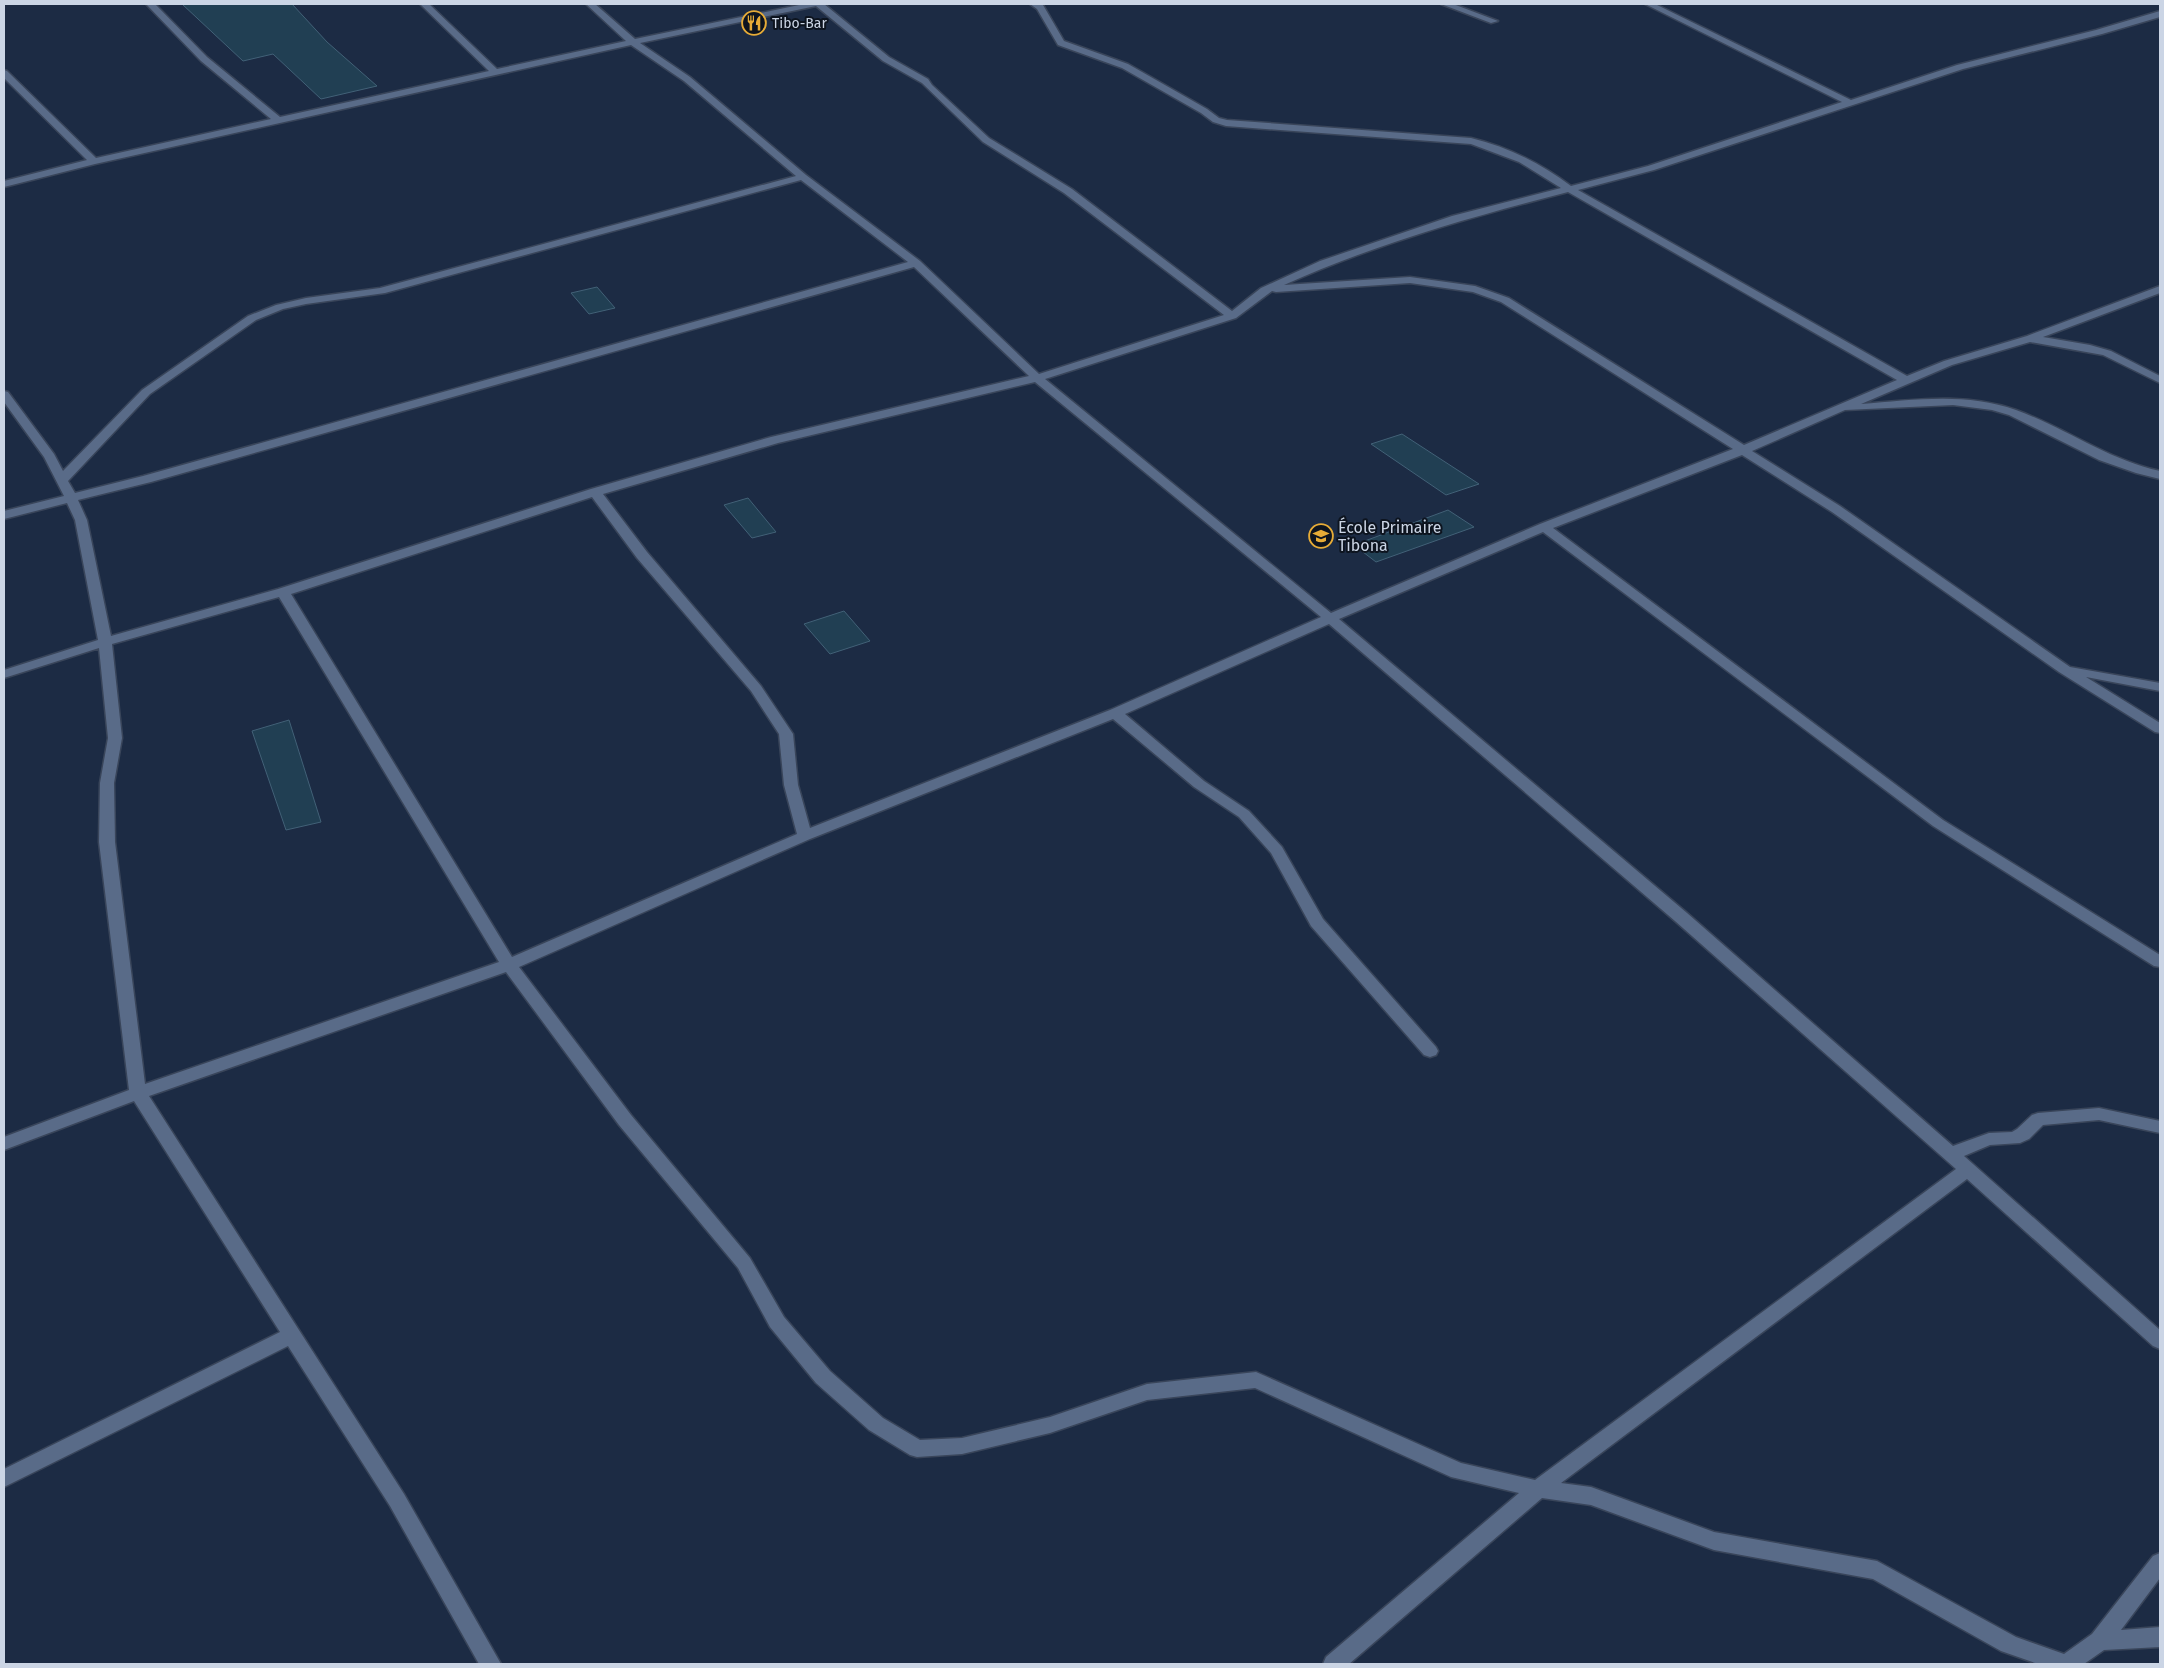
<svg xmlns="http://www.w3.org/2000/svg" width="2164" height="1668" font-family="'Fira Sans',sans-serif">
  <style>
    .building { fill: #213f53; stroke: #426177 }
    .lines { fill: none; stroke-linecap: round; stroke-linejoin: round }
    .minor-casing { stroke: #39455a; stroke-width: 3 }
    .minor { fill: #596b88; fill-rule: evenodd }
    .labels { text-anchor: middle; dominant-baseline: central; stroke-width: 4; stroke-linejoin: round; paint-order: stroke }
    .far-poi-label { font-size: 14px; fill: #cbd5e5; stroke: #0d141f; text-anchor: start }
    .poi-label { font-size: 16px; fill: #cbd5e5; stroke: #0d141f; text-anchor: start }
  </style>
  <rect width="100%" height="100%" fill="#1c2b44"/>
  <path class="building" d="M 182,4 L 292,4 L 327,42 L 377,86 L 321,99 L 273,54 L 243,61 Z
    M 597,287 L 615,308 L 589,314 L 571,293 Z
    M 1402,434 L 1479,484 L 1446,495 L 1371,444 Z
    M 748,498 L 776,532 L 752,538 L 724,505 Z
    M 1448,510 L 1474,527 L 1376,562 L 1354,545 Z
    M 844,611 L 870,641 L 830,654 L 804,624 Z
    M 289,720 L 321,822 L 286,830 L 252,731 Z"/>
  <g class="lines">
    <g class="minor-casing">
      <path id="minor" d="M 146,4 L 155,4 L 207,57 L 280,117 L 489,71 L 420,4 L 429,4 L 497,69 L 626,41 L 586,4 L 595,4 L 635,39 L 804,4 L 824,4 L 889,57 L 928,79 L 932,85 L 989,138 L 1072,189 L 1232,311 L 1261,288 L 1320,261 L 1452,216 L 1561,188 L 1519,162 L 1471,144 L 1226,126 L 1213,122 L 1201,113 L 1122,68 L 1058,45 L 1037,9 L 1030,4 L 1043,5 L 1064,41 L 1128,64 L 1207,109 L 1219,118 L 1227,120 L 1471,138 C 1508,147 1540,163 1571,186 L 1648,166 L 1842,102 L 1645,4 L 1655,4 L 1851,100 L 1957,65 L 2096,30 L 2160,11 L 2160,17 L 2102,34 L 1963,69 L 1654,170 L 1578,190 L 1907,376 L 1944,361 L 2027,336 L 2160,286 L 2160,293 L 2043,337 L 2090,345 L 2111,351 L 2160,376 L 2160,383 L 2103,355 L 2030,342 L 1952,365 L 1861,404 C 1913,400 1966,392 2016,410 C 2066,428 2108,460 2160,471 L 2160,479 L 2136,473 L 2099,460 L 2009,415 L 1992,410 L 1953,405 L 1845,410 L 1752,451 L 1840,506 L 2070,667 L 2160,683 L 2160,691 L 2086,677 L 2160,723 L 2160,733 L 2155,732 L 2059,672 L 1832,512 L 1742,455 L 1553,528 L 1943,820 L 2160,955 L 2160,967 L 2154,966 L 1933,826 L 1543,532 L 1339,619 L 1687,913 L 1953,1146 L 1989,1133 L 2012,1132 L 2017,1129 L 2032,1115 L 2038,1113 L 2099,1108 L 2160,1121 L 2160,1133 L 2099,1120 L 2043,1125 L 2029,1139 L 2020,1143 L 1990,1145 L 1964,1156 L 2160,1330 L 2160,1349 L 2153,1346 L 1967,1179 L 1561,1483 L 1591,1487 L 1714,1532 L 1877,1561 L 2016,1637 L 2064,1654 L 2092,1634 L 2153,1556 L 2160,1553 L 2160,1578 L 2121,1630 L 2160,1627 L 2160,1647 L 2104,1650 L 2084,1664 L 2038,1664 L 2001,1651 L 1873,1579 L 1714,1550 L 1591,1505 L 1542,1498 L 1349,1664 L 1323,1664 L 1326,1657 L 1519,1493 L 1451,1477 L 1255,1388 L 1147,1400 L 1050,1433 L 962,1454 L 917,1457 L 910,1455 L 869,1430 L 816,1383 L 770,1327 L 738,1268 L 619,1125 L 506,972 L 149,1096 L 404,1494 L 501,1664 L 479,1664 L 390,1506 L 288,1346 L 4,1487 L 4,1469 L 280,1332 L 134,1101 L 4,1150 L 4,1137 L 129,1090 L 99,842 L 100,783 L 108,738 L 99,648 L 4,678 L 4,670 L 98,640 L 75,520 L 67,503 L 4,519 L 4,511 L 64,496 L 44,457 L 4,402 L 4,391 L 8,392 L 54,454 L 63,471 L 142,390 L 248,316 L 276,305 L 306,298 L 380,288 L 796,176 L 684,81 L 631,45 L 95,164 L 4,187 L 4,181 L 87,160 L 4,78 L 4,70 L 7,71 L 96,158 L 271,119 L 201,61 ZM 816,6 L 883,61 L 922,83 L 983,142 L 1064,193 L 1224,315 L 1039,374 L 920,261 L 806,175 L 690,77 L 640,43 ZM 801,180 L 908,262 L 143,476 L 75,493 L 68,481 L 150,394 L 256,320 L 283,309 L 306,304 L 385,293 ZM 1568,192 L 1897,380 L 1744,445 L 1509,298 L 1475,286 L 1410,277 L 1284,285 C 1375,244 1471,217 1568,192 ZM 914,267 L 1029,376 L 771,437 L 591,489 L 278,589 L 111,636 L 87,520 L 78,500 L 151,482 ZM 1410,283 L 1473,292 L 1501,302 L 1733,449 L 1540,524 L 1331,613 L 1045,379 L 1236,318 L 1272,291 L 1276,292 ZM 1035,382 L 1321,617 L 1110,710 L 810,828 L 798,785 L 793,734 L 761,686 L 647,552 L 603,494 L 778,443 ZM 592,497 L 637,558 L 751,691 L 779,734 L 784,785 L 797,834 L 512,957 L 291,594 ZM 279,597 L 499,962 L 145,1084 L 115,842 L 114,783 L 122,738 L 112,644 ZM 1329,624 L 1675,921 L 1956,1169 L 1535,1480 L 1461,1463 L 1256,1372 L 1147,1384 L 1050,1417 L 962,1438 L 920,1440 L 883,1418 L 830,1371 L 784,1317 L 750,1258 L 631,1115 L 519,967 L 810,839 L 1113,719 L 1194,787 L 1239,817 L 1271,853 L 1311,926 L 1424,1055 L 1430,1057 L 1436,1055 L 1438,1051 L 1436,1047 L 1323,919 L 1282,847 L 1249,811 L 1204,781 L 1125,714 Z
        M 1441,4 L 1453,4 L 1498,21 L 1491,23 Z"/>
    </g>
    <use href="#minor" class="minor"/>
  </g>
  <defs>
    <g id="restaurant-ring" transform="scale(1.25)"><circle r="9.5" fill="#0d141f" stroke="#e7ac37" stroke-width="1.5"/><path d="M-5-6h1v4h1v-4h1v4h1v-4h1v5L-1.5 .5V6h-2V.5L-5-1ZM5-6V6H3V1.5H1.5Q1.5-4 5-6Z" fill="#e7ac37"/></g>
    <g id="school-ring" transform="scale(1.25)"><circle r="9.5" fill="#0d141f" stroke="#e7ac37" stroke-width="1.5"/><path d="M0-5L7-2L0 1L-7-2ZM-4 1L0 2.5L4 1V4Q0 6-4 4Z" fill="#e7ac37"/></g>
  </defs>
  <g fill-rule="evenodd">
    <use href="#restaurant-ring" x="754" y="23"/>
    <use href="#school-ring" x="1321" y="536"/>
  </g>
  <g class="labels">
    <g class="far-poi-label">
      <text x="772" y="23">Tibo-Bar</text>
    </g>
    <g class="poi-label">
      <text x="1338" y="527">École Primaire<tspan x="1338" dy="18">Tibona</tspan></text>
    </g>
  </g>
  <rect width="2164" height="1668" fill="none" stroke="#cbd5e5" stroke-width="10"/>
</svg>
